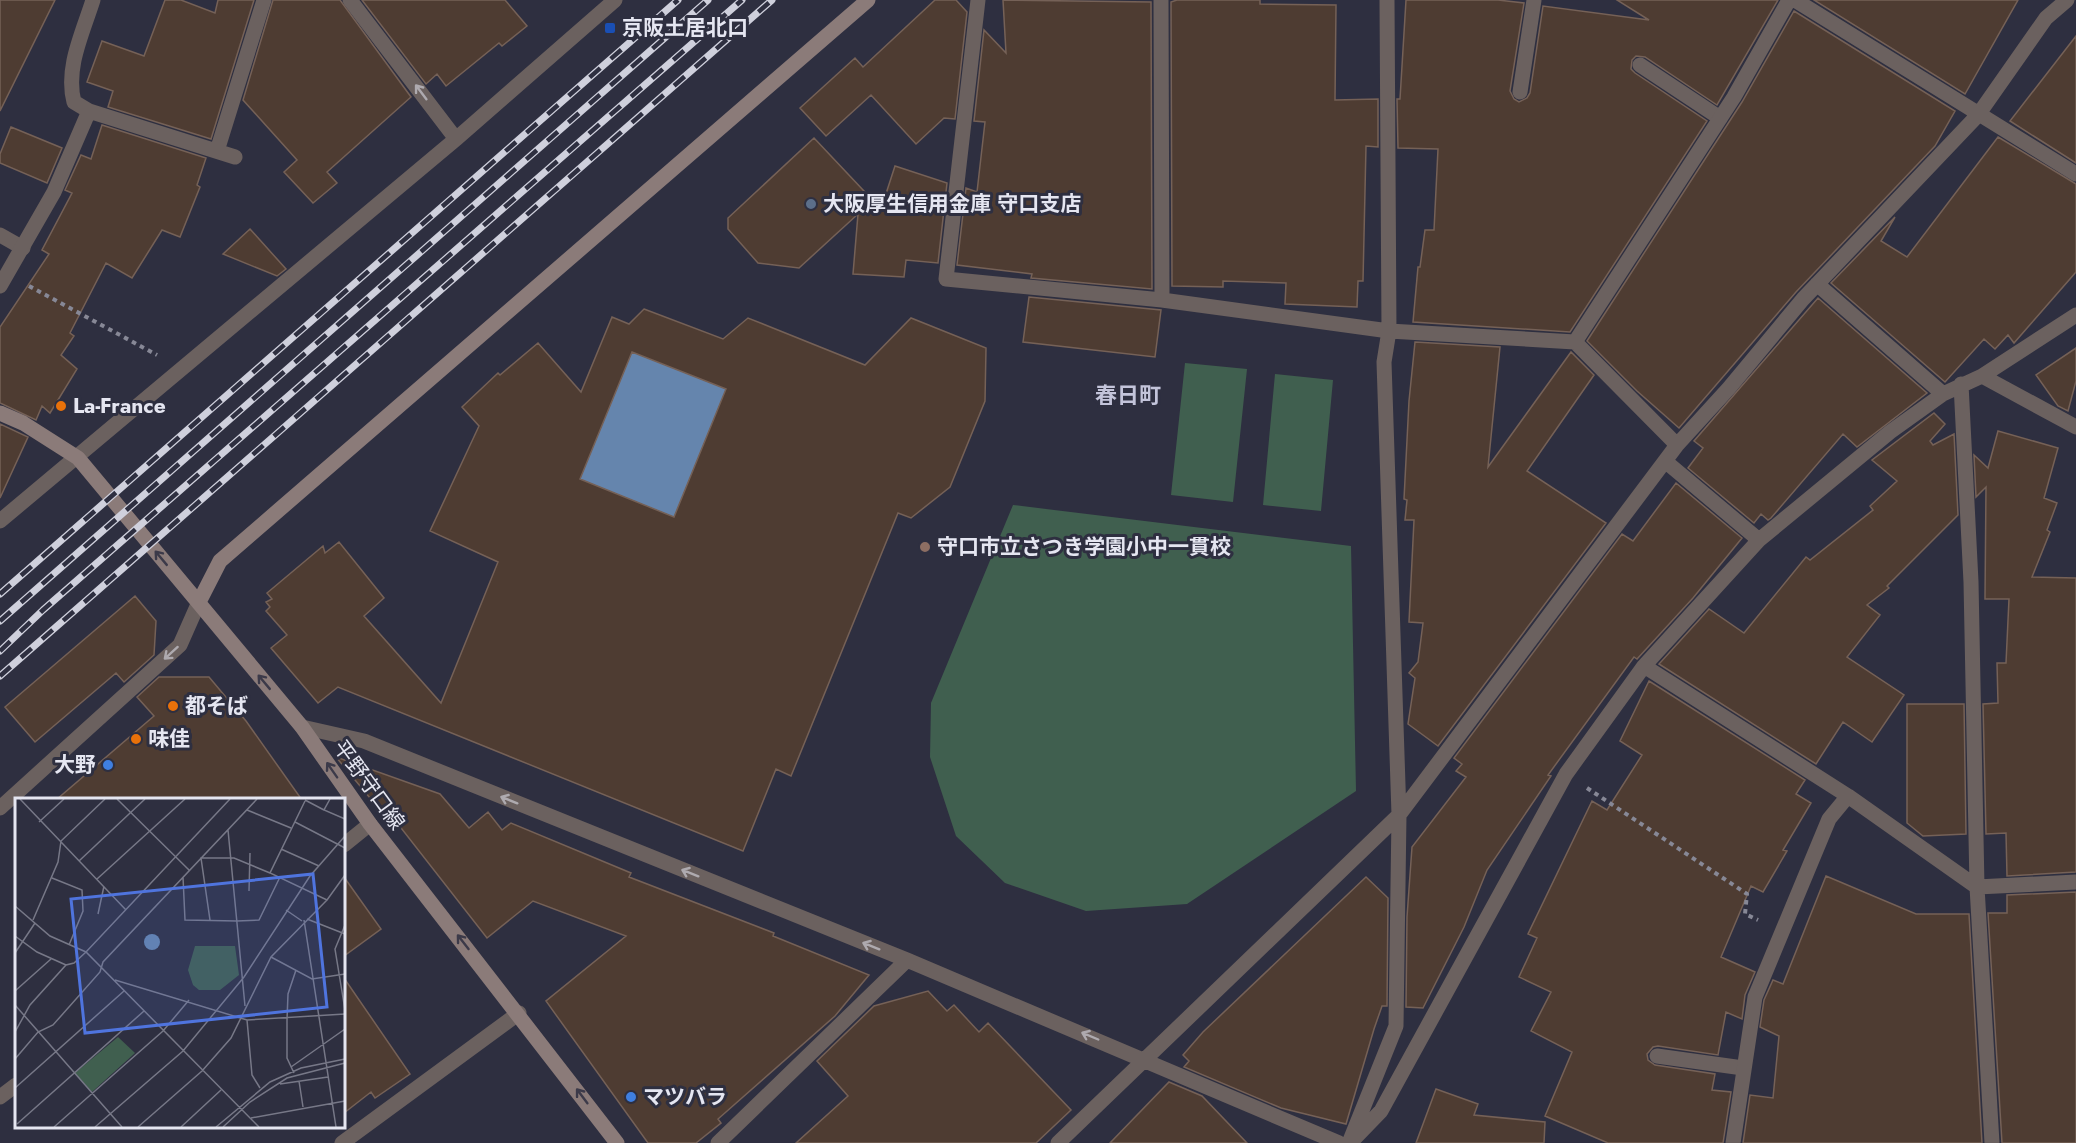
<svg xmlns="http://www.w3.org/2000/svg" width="2076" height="1143" font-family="Jost,'Noto Sans JP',sans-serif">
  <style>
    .green { fill: #405f4f }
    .water { fill: #6585ad }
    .building { fill: #4e3c32; stroke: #756157; stroke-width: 1.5; fill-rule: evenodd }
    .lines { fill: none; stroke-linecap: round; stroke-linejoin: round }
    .path { stroke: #878896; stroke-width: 4; stroke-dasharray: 4.5 4.5; stroke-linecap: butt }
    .lane { stroke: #6b615f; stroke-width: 15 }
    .street { stroke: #6b615f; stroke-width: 15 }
    .secondary { stroke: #8b7b79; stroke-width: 15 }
    .rail-casing { stroke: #cfd0dc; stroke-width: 7 }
    .rail { stroke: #2e2f40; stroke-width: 4.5; stroke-dasharray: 14; stroke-linecap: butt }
    .oneway { stroke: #aeaaaf }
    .oneway2 { stroke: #3c3a49 }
    .transit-dot { fill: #1a4fb4; stroke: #2e2f40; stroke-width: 2 }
    .service-dot { fill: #5c6f8a; stroke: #2e2f40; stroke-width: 2 }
    .food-dot { fill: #e8710a; stroke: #2e2f40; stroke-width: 2 }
    .education-dot { fill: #8d6e63; stroke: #2e2f40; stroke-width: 2 }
    .shop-dot { fill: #3f7fe0; stroke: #2e2f40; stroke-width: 2 }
    .labels { text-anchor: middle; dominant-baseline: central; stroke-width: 6; stroke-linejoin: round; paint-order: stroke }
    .poi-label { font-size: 21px; font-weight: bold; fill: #e5e6f1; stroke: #2e2f40; text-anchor: start }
    .street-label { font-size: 21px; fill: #e5e6f1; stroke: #2e2f40 }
    .neighbourhood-label { font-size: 22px; font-weight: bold; fill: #c3c4da; stroke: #2e2f40 }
    .inset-road { fill: none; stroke: #777887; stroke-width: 1.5 }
    .view { fill: #4f74de; fill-opacity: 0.15; stroke: #4f74de; stroke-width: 3 }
    .inset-edge { fill: none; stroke: #e5e6f1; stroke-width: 3 }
  </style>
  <rect width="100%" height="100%" fill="#2e2f40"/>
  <path class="green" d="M 1185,363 L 1247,369 L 1233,502 L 1171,495 Z
    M 1275,374 L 1333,380 L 1321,511 L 1263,505 Z
    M 1013,505 L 1351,546 L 1356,791 L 1187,904 L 1086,911 L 1005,883 L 956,836 L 930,757 L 931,703 Z"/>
  <path class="water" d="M 632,352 L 726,389 L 674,517 L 580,479 Z"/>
  <path class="building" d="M 0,0 L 55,0 L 0,111 Z
    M 165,0 L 181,0 L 215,13 L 218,0 L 254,0 L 211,139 L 108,107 L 113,91 L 87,82 L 102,41 L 144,56 Z
    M 273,0 L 340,0 L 411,97 L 327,172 L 337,183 L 313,203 L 284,172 L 297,160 L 243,100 Z
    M 362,0 L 505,0 L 527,26 L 502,46 L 499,43 L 446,86 L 437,74 L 426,84 Z
    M 935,0 L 956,0 L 967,12 L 955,119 L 944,118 L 916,144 L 871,95 L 826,136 L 800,108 L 855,58 L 863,67 Z
    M 1003,0 L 1151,2 L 1152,289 L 1031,278 L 1032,274 L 957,265 L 966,188 L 977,192 L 985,122 L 974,121 L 984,30 L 1006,53 Z
    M 1177,0 L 1260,0 L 1260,4 L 1336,5 L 1335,100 L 1378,99 L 1378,147 L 1366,146 L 1363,281 L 1358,281 L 1357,307 L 1285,304 L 1286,283 L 1223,281 L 1223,287 L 1172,286 L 1171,2 Z
    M 1406,0 L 1498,0 L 1524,3 L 1510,91 L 1514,99 L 1519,102 L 1527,98 L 1530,93 L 1543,6 L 1649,20 L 1617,0 L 1778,0 L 1717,105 L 1645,57 L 1636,56 L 1632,60 L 1631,69 L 1635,73 L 1707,121 L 1570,332 L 1413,322 L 1418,267 L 1420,267 L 1425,230 L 1434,230 L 1438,149 L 1398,148 L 1397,99 L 1400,99 Z
    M 1814,0 L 2018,0 L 1965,94 Z
    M 1794,11 L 1955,111 L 1935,146 L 1796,292 L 1679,428 L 1637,391 L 1587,341 L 1742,102 Z
    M 2076,36 L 2076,163 L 2010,121 Z
    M 102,125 L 206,158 L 197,185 L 200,187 L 180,237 L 162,230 L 132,278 L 106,263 L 70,333 L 74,336 L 61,355 L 77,369 L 50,413 L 42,406 L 36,420 L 0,403 L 0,327 L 49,254 L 42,250 L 72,193 L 65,190 L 81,155 L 91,159 Z
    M 11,127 L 62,148 L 47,183 L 0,163 L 0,154 Z
    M 1998,137 L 2076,184 L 2076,272 L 2014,343 L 2008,335 L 1995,349 L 1984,339 L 1945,382 L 1831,283 L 1895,217 L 1881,241 L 1907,257 Z
    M 814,138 L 881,209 L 895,166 L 947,183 L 938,263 L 906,260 L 904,277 L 853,274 L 858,214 L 799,268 L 758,263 L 728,229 L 728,218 Z
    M 250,229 L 286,269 L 277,276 L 223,254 Z
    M 1029,297 L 1161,310 L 1155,357 L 1023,342 Z
    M 1818,298 L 1927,393 L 1857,447 L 1843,434 L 1771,518 L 1768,520 L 1761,514 L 1754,523 L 1688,468 L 1703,448 L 1694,441 Z
    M 644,309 L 723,339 L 748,318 L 865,365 L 911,318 L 986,348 L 985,401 L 950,487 L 911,518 L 898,513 L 791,776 L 776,769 L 743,851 L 338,687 L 318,703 L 271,648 L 287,635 L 266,611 L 270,607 L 266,602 L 272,599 L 267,593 L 323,546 L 325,553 L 339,542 L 384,598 L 364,616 L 441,703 L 498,562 L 430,531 L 479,426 L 462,407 L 498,373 L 500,375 L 538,343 L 581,392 L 612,317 L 629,324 ZM 632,352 L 726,389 L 674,517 L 580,479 Z
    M 1415,342 L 1500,347 L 1488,467 L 1571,352 L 1594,375 L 1527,471 L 1606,523 L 1438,746 L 1408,724 L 1415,678 L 1409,673 L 1418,662 L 1423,623 L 1409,622 L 1414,520 L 1405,520 L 1407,500 L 1404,499 L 1409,401 Z
    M 2076,348 L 2076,381 L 2068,411 L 2058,406 L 2036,375 Z
    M 1934,413 L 1945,424 L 1930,441 L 1933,445 L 1954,434 L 1958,515 L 1887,586 L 1889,588 L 1867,605 L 1880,615 L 1847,657 L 1904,695 L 1872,742 L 1843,722 L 1816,764 L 1659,664 L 1709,609 L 1744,633 L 1806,557 L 1810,560 L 1873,510 L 1870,506 L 1897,481 L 1872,460 Z
    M 0,424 L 28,437 L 0,498 Z
    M 1998,431 L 2058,448 L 2044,498 L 2057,503 L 2047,530 L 2050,532 L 2032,577 L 2076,578 L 2076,872 L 2007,876 L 2006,833 L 1986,834 L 1983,704 L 1998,703 L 1997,663 L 2006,663 L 2009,599 L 1985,599 L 1986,487 L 1976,497 L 1974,455 L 1988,468 Z
    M 1676,483 L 1742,538 L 1693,598 L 1637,659 L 1634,657 L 1548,775 L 1551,776 L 1487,870 L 1464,927 L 1423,1008 L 1406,1007 L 1407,917 L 1412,847 L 1466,777 L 1456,771 L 1462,764 L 1454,758 L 1622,534 L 1633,541 Z
    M 135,596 L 156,621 L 154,655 L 124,682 L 116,673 L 35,742 L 5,707 Z
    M 159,677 L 209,677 L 246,721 L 302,800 L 56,800 L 154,716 L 137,697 Z
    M 1649,681 L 1805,780 L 1796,794 L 1811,803 L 1783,850 L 1787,851 L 1763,892 L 1751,886 L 1721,957 L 1755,972 L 1745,995 L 1742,1019 L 1726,1012 L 1718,1055 L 1658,1046 L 1653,1047 L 1647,1054 L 1648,1060 L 1655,1065 L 1715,1074 L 1712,1090 L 1731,1092 L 1723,1143 L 1608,1143 L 1545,1116 L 1572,1052 L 1531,1031 L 1551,992 L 1519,977 L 1537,938 L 1528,934 L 1592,801 L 1607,810 L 1642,755 L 1620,741 Z
    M 1907,704 L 1964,704 L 1966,834 L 1923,836 L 1907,823 Z
    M 336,757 L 440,794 L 469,828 L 488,812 L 502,830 L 511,823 L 631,873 L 629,877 L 774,933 L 773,936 L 869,975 L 835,1016 L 718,1119 L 721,1123 L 696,1143 L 648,1143 L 546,1001 L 626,936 L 533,901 L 487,938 L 398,824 L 394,827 Z
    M 1826,876 L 1916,914 L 1969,914 L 1982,1143 L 1743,1143 L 1750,1095 L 1773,1098 L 1779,1036 L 1760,1027 L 1764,1000 L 1773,980 L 1783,984 Z
    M 344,877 L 381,929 L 344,956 Z
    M 1366,877 L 1388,898 L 1387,1006 L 1382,1006 L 1374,1029 L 1346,1124 L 1281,1108 L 1184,1067 L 1189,1061 L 1183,1055 L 1203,1032 Z
    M 2076,892 L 2076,1143 L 2002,1143 L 1988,913 L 2007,913 L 2007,895 Z
    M 344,978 L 410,1074 L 375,1098 L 371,1092 L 344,1113 Z
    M 928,991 L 947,1011 L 954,1005 L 979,1032 L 988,1023 L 1071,1110 L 1036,1143 L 796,1143 L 848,1096 L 817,1061 L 874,1006 Z
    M 1169,1082 L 1202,1096 L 1247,1143 L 1110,1143 Z
    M 1436,1089 L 1478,1104 L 1474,1115 L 1545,1122 L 1544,1143 L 1416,1143 Z"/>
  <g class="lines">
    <path class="path" d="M 29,286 L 157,355
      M 1587,788 L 1747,894 L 1745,914 L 1758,920"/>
    <path class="lane" d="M 1640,65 L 1720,118
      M 0,235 L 23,248
      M 1657,1056 L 1743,1068"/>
    <path class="street" d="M 350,0 L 456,139
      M 978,0 L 946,279 L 1162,300 L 1389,331 L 1575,342 L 1734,97 L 1789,0
      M 1161,0 L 1162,300
      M 1795,0 L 2076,174
      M 1520,92 L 1534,0
      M 89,111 L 235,157
      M 217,151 L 264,0
      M 1817,284 L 1943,394
      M 0,286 L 54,192 L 89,111 L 74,102 C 65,68 83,32 93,0
      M 1575,342 L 1677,445
      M 1982,376 L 2076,427
      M 1961,384 L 1971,582 L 1977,887 L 1992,1143
      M 1665,461 L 1759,540
      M 0,521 L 456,139 L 615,0
      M 1644,666 L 1848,796 L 1977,887 L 2076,882
      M 302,727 L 364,741 L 907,960 L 1339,1143
      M 0,808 L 180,645 L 199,602
      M 344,845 L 370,824
      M 0,1097 L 16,1085
      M 1353,1140 L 1381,1111 L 1566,774 L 1644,666 L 1759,540 L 1890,432 L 1943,394 L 1982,376 L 2076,315
      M 342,1143 L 519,1013
      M 718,1143 L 907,960
      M 1058,1143 L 1399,815 L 1677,445 L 1729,388 L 1803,299 L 1978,115 L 2046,18 L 2067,0
      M 1349,1143 L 1396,1026 L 1399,815 L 1384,362 L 1389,331 L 1387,0
      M 1733,1143 L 1755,997 L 1829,819 L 1848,796"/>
    <path class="secondary" d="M 0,413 L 23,423 L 78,458 L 302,727 L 370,824 L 617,1143
      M 199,602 L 220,561 L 868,0"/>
    <g class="rail-casing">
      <path id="rail" d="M 0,594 L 678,0
        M 0,621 L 708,0
        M 0,651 L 43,610 L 742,0
        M 0,676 L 772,0"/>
    </g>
    <use href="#rail" class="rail"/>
  </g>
  <defs><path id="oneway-shaft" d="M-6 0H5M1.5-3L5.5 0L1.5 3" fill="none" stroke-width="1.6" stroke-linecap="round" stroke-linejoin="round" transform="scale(1.5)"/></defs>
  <g class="oneway">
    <use href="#oneway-shaft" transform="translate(421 92) rotate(-127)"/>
    <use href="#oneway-shaft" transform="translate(171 653) rotate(138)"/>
    <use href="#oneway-shaft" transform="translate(509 800) rotate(-158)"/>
    <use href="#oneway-shaft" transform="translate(690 873) rotate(-158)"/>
    <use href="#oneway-shaft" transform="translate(871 946) rotate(-158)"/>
    <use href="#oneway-shaft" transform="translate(1090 1036) rotate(-157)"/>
  </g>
  <g class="oneway2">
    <use href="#oneway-shaft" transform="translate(161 558) rotate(-130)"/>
    <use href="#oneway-shaft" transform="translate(264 682) rotate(-130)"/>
    <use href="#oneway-shaft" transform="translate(332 770) rotate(-125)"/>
    <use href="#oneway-shaft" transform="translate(463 942) rotate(-128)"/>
    <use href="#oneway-shaft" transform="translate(582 1096) rotate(-127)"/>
  </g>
  <rect class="transit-dot" x="604" y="22" width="12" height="12" rx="3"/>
  <circle class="service-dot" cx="811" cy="204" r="6"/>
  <g class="food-dot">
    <circle cx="61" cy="406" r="6"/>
    <circle cx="173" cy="706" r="6"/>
    <circle cx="136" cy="739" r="6"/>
  </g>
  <circle class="education-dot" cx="925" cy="547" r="6"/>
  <g class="shop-dot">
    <circle cx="108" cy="765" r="6"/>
    <circle cx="631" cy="1097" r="6"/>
  </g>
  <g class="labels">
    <g class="poi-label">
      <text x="622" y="28">京阪土居北口</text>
      <text x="823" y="204">大阪厚生信用金庫 守口支店</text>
      <text x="73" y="406">La-France</text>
      <text x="937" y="547">守口市立さつき学園小中一貫校</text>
      <text x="185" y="706">都そば</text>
      <text x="148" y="739">味佳</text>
      <text x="96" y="765" text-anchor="end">大野</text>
      <text x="643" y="1097">マツバラ</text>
    </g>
    <g class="street-label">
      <text transform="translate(369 785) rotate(54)">平野守口線</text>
    </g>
    <g class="neighbourhood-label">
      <text x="1128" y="395">春日町</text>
    </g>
  </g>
  <g transform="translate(15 798)">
    <rect width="330" height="330" fill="#2e2f40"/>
    <path d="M 180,148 L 220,148 L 224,177 L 205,192 L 184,192 L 178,187 L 173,172 ZM 103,239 L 120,255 L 77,294 L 60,275 Z" fill="#405f4f"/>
    <path d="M129 144a8 8 0 1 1 16 0a8 8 0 1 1-16 0Z" fill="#6585ad"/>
    <path class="inset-road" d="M 5,1 L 111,112M 102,1 L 174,72M 315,1 L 309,12 L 330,21M 290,2 L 309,12M 290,3 L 255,75 L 312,102 L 330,77M 232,12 L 276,30M 24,24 L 49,1M 280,24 L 330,50M 213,32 L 230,208M 266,51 L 304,68M 64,63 L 130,1M 168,79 L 170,122 L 222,123 L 244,122 L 265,79M 37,80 L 67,92 L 68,113 L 54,147M 82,81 L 170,1M 234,93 L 235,55M 0,108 L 35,138 L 71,154 L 244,329M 271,112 L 287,123M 83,116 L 89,88M 292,121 L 330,136M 18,122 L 43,64 L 46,43 L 90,1M 195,122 L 186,60 L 219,60 L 255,75M 289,122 L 321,329M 330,127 L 320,151 L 330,212M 0,138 L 22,154 L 51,167M 0,155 L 20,125M 256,159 L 297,181 L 330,176M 100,182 L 232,222 L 330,216M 0,193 L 36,161M 0,207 L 107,329M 232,222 L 237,277 L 245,290M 0,234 L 15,207 L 51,167 L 59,165 L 71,154 L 215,1M 0,261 L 23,234 L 38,227 L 85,174 L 88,164 L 242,1M 276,269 L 330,231M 279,275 L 272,260 L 272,222 L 273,196 L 281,172M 284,283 L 288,309M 265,286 L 313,279M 0,290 L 109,193M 236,320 L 330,303M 2,326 L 129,213M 39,329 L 148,233 L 174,202M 80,329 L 168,253 L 229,179 L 295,78 L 330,38M 123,329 L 187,273 L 216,240 L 256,159 L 312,102M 166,329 L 206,292M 201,329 L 255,284 L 286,270 L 330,261M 208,329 L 235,304 L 272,280 L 330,265"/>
    <path class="view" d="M 298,76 L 312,209 L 70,235 L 56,101 Z"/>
    <rect width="330" height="330" class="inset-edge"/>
  </g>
</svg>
